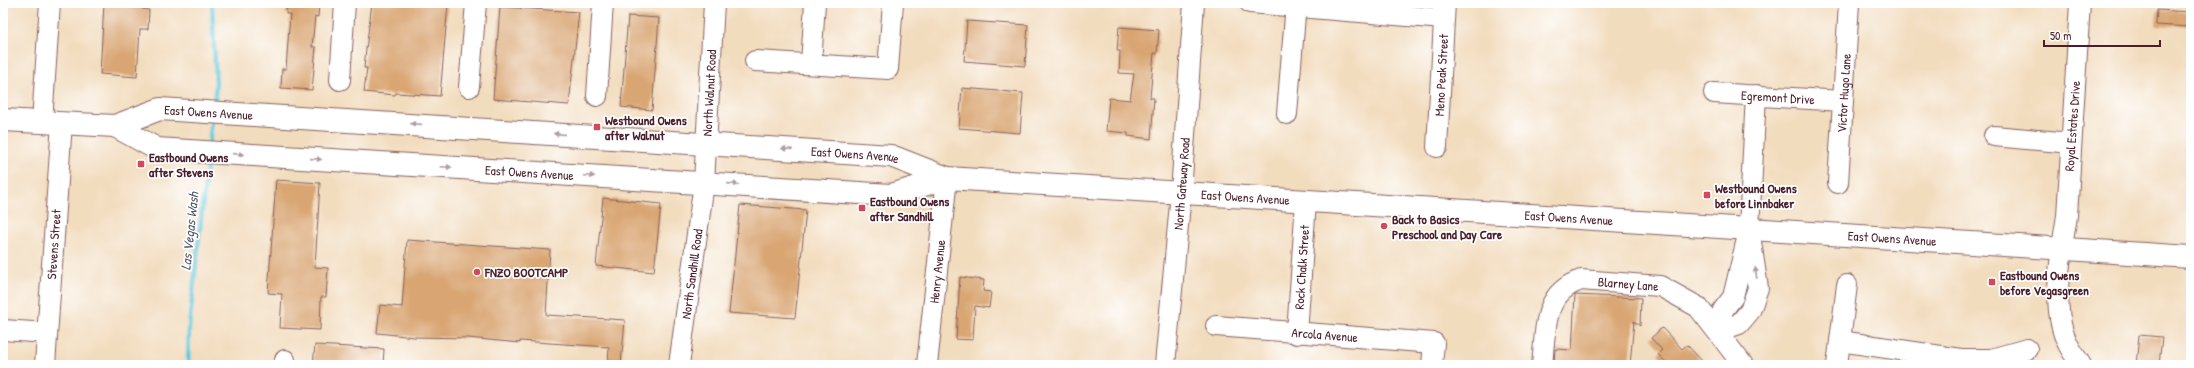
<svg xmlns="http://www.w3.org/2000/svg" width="2194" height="368" font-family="'Patrick Hand',sans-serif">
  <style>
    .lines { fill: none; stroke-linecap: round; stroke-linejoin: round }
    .stream { stroke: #60c8dc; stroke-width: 4.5 }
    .building { fill: #d9a673 }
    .minor-casing { stroke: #85615e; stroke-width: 22 }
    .major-casing { stroke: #85615e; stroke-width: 24 }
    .minor { stroke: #fff; stroke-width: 20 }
    .major { stroke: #fff; stroke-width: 22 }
    .oneway { fill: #ae9aa0 }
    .poi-dot { fill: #d1495b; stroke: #fff; stroke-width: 1.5 }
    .labels { text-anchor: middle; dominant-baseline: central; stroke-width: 3.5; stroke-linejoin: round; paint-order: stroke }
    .street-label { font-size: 13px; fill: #4a1f2b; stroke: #fff }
    .poi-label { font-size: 13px; font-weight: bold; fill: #4a1f2b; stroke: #fff; text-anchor: start }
    .water-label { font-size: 14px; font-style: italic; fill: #525a69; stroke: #fff }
  </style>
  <rect width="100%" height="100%" fill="#fff"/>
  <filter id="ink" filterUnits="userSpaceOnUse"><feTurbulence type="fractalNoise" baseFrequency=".025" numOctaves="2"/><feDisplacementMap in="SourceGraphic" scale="8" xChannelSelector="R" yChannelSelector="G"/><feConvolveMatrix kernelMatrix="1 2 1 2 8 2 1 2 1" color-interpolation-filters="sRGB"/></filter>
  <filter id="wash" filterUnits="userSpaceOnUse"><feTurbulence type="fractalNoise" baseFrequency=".012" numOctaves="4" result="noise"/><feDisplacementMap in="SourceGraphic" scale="16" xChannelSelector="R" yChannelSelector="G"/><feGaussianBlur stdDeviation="0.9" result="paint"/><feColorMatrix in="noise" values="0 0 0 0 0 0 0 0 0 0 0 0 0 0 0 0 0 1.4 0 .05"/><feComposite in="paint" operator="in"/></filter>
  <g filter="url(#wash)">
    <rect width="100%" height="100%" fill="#f2dcbe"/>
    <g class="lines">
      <path class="stream" d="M 212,3 L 216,83 L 214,107
        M 209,147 L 212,118
        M 188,365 L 189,327 L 208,158"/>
    </g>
    <g id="blocks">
      <path class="building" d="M 104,3 L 142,3 L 142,9 L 149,10 L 148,29 L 140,29 L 137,77 L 100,74 Z
        M 287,3 L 319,3 L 318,17 L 315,16 L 312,47 L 316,47 L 312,90 L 281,88 L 282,69 L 286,69 L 290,14 L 286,14 Z
        M 372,3 L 448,4 L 440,96 L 396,93 L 395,95 L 364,92 L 367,68 L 364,68 L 366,49 Z
        M 500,7 L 579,12 L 569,105 L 493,99 Z
        M 2157,10 L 2191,12 L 2191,27 L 2156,25 Z
        M 628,16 L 659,18 L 652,110 L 621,107 Z
        M 967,21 L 1028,25 L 1025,66 L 964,61 Z
        M 1119,27 L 1159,30 L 1157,54 L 1154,53 L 1150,98 L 1154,98 L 1151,139 L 1128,136 L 1128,133 L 1106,131 L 1109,98 L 1130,100 L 1134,74 L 1119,73 L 1120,51 L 1117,51 Z
        M 962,88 L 1023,93 L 1020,133 L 959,128 Z
        M 276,180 L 320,183 L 315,267 L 328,268 L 326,297 L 321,297 L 320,330 L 280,328 L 282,294 L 268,293 Z
        M 603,198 L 661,204 L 654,272 L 596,266 Z
        M 740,205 L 806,210 L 795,318 L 729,313 Z
        M 407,240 L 550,250 L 546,315 L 625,320 L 621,365 L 608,365 L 609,347 L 520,341 L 520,343 L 468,338 L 415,337 L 377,333 L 380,305 L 402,307 Z
        M 960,277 L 984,280 L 983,291 L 991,292 L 989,308 L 975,306 L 973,340 L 956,339 Z
        M 1575,295 L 1641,298 L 1640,326 L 1634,321 L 1630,365 L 1554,365 L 1555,349 L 1572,350 Z
        M 1662,328 L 1682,349 L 1687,345 L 1706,365 L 1668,365 L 1658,354 L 1662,350 L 1651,338 Z
        M 2139,335 L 2162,337 L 2159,365 L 2136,365 Z
        M 315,345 L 384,349 L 383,365 L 313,365 Z"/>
    </g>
  </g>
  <g filter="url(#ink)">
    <use href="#blocks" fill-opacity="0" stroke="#85615e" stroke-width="1"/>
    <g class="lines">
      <g class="minor-casing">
        <g id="minor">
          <path d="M 1250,3 L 1444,19"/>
          <path d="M 2080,3 L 2067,216 C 2061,252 2050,310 2068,344 C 2071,351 2077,358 2081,365"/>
          <path d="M 755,61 L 888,69 L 893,3"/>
          <path d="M 811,64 L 815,3"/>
          <path d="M 340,80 L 345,3"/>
          <path d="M 469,87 L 476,3"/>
          <path id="s1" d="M 1714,93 L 1842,101"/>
          <path d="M 597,96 L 603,3"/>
          <path d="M 1287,114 L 1296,3"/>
          <path d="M 42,122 L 50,3"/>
          <path d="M 1994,136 L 2071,143"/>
          <path id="s2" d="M 1437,147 L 1445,3"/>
          <path id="s3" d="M 1838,183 L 1849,3"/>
          <path id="s4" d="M 1216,326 L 1434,343 L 1432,365"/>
          <path d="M 3,330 L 47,333"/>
          <path d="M 1718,331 L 1739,324 L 1750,311 L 1758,288 L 1749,229 L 1756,95"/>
          <path d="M 1718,331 L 1723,310 L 1733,297 L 1747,239"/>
          <path id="s5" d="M 1297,334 L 1306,201"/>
          <path d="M 1840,341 L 1961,359 L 1991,359 L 2027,349"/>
          <path id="s6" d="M 45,365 L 62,123"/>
          <path d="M 284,365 L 285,360"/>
          <path id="s7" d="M 679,365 L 704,183 L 714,3"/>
          <path id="s8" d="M 927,365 L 947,178"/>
          <path id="s9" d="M 1165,365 L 1181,193 L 1194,3"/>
          <path id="s10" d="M 1542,365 C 1546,330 1542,293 1581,280 L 1660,286 L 1698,307 L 1743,365"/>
          <path d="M 1837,365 L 1847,285"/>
        </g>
      </g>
      <g class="major-casing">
        <g id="major">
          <path id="s11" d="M 3,120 L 115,126 L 160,109 L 891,156 L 947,178 L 2191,257"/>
          <path id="s12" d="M 115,126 L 157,149 L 891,195 L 947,178"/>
        </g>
      </g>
      <use href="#minor" class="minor"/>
      <use href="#major" class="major"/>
    </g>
    <defs><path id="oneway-solid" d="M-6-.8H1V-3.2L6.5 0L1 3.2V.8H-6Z"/></defs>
    <g class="oneway">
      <use href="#oneway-solid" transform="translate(416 124) rotate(-176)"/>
      <use href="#oneway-solid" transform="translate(559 134) rotate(-176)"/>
      <use href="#oneway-solid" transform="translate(787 149) rotate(-176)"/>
      <use href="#oneway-solid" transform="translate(238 154) rotate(4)"/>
      <use href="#oneway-solid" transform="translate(316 159) rotate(4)"/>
      <use href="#oneway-solid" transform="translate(446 167) rotate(3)"/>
      <use href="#oneway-solid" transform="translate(589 176) rotate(3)"/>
      <use href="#oneway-solid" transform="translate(733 184) rotate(4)"/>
      <use href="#oneway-solid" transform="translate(1756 273) rotate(-99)"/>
    </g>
  </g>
  <g class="poi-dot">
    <rect x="593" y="123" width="8" height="8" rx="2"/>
    <rect x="137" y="160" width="8" height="8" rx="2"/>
    <rect x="1703" y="191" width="8" height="8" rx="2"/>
    <rect x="858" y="204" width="8" height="8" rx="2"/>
    <circle cx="1384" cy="226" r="4"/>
    <circle cx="477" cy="272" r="4"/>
    <rect x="1988" y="278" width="8" height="8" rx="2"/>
  </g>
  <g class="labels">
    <g class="street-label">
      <text stroke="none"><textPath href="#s2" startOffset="72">Meno Peak Street</textPath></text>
      <text stroke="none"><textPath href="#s7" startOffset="274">North Walnut Road</textPath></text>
      <text stroke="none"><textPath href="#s3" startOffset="90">Victor Hugo Lane</textPath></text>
      <text stroke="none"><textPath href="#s1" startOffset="64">Egremont Drive</textPath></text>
      <text stroke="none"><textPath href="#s11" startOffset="209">East Owens Avenue</textPath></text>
      <text transform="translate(2072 126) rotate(-86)">Royal Estates Drive</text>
      <text stroke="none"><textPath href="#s11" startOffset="857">East Owens Avenue</textPath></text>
      <text stroke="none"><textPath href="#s12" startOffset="421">East Owens Avenue</textPath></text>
      <text stroke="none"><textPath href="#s9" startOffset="182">North Gateway Road</textPath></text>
      <text stroke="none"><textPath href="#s11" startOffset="1252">East Owens Avenue</textPath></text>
      <text stroke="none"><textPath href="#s11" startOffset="1576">East Owens Avenue</textPath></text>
      <text stroke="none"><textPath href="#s11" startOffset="1900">East Owens Avenue</textPath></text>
      <text stroke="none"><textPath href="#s6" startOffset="121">Stevens Street</textPath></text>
      <text stroke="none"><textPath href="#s5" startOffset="67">Rock Chalk Street</textPath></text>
      <text stroke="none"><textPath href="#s8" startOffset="94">Henry Avenue</textPath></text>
      <text stroke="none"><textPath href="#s7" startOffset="92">North Sandhill Road</textPath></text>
      <text stroke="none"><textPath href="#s10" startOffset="148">Blarney Lane</textPath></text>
      <text stroke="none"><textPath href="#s4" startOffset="109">Arcola Avenue</textPath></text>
    </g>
    <g class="poi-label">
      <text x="605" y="120">Westbound Owens<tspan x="605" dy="15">after Walnut</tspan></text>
      <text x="149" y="157">Eastbound Owens<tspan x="149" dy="15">after Stevens</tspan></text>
      <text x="1715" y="188">Westbound Owens<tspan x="1715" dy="15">before Linnbaker</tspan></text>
      <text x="870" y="201">Eastbound Owens<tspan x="870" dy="15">after Sandhill</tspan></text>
      <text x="1392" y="219">Back to Basics<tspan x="1392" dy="15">Preschool and Day Care</tspan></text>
      <text x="485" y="272">FNZO BOOTCAMP</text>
      <text x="2000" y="275">Eastbound Owens<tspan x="2000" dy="15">before Vegasgreen</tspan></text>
    </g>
    <g class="water-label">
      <text transform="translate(189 231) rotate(-84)">Las Vegas Wash</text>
    </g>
  </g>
  <rect width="2194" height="368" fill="none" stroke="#fff" stroke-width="16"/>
  <path d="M2044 40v6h116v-6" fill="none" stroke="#4a1f2b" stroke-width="2"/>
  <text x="2050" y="40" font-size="12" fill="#4a1f2b" stroke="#ffffff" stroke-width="3" paint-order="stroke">50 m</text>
</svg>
